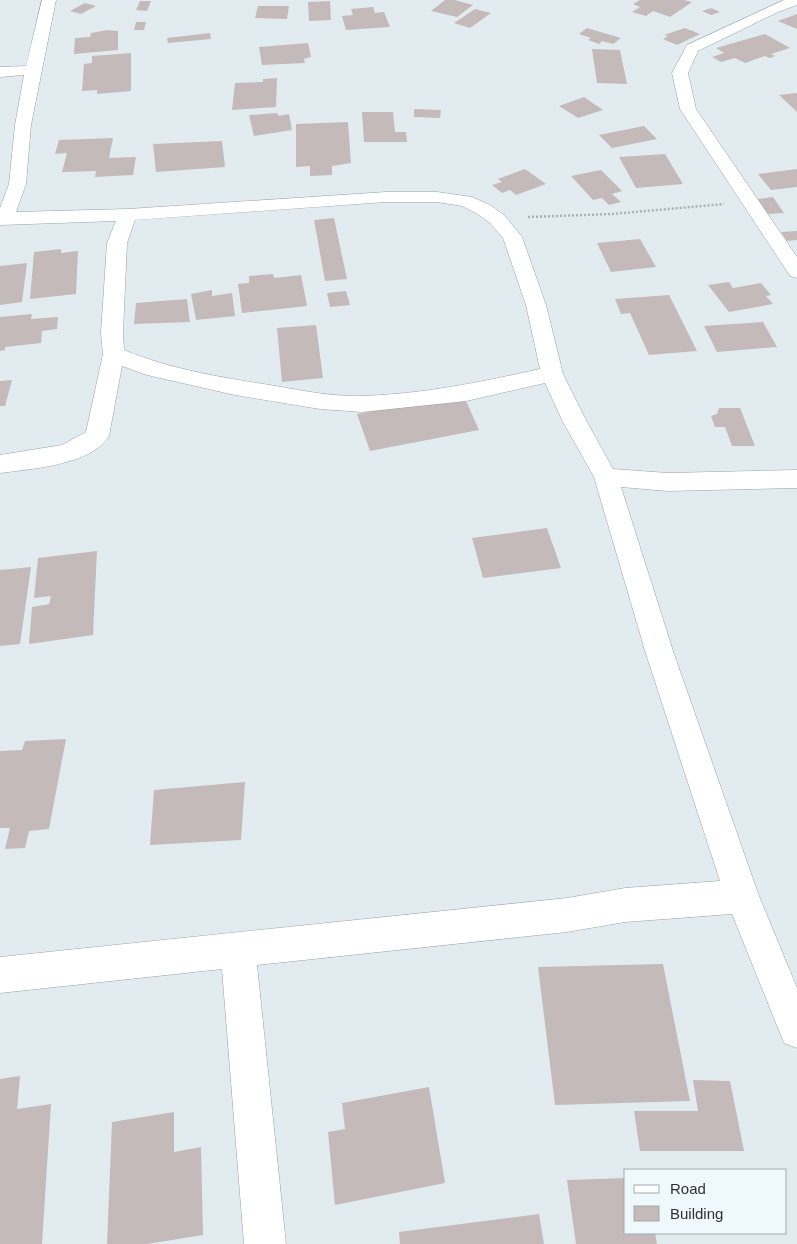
<svg xmlns="http://www.w3.org/2000/svg" width="797" height="1244" font-family="Helvetica,sans-serif">
  <style>
    .building { fill: #c4baba }
    .lines { fill: none; stroke-linecap: round; stroke-linejoin: round }
    .minor-casing { stroke: #99a1a5; stroke-width: 1 }
    .path { stroke: #a9b2b5; stroke-width: 2.5; stroke-dasharray: 2 2; stroke-linecap: butt }
    .minor { fill: #fff; fill-rule: evenodd }
  </style>
  <rect width="100%" height="100%" fill="#e2ecf0"/>
  <path class="building" d="M 445,0 L 455,0 L 473,5 L 457,17 L 431,11 Z
    M 640,0 L 684,0 L 692,2 L 670,17 L 653,11 L 646,16 L 632,12 L 640,7 L 633,4 Z
    M 140,1 L 151,1 L 147,11 L 136,10 Z
    M 330,1 L 331,20 L 309,21 L 308,2 Z
    M 85,3 L 96,6 L 81,14 L 70,11 Z
    M 258,6 L 289,6 L 287,19 L 255,18 Z
    M 373,7 L 375,13 L 384,12 L 390,27 L 346,30 L 342,16 L 353,15 L 351,9 Z
    M 711,8 L 720,12 L 711,15 L 702,11 Z
    M 475,9 L 491,13 L 470,28 L 454,23 Z
    M 797,14 L 797,29 L 778,21 Z
    M 136,22 L 146,22 L 144,30 L 134,30 Z
    M 587,28 L 621,38 L 613,44 L 602,41 L 599,44 L 588,40 L 591,38 L 579,34 Z
    M 685,28 L 700,34 L 677,45 L 663,39 L 668,36 L 664,35 Z
    M 107,30 L 118,31 L 118,50 L 74,54 L 75,38 L 90,37 L 91,33 Z
    M 210,33 L 211,39 L 168,43 L 167,38 Z
    M 765,34 L 790,48 L 771,54 L 775,56 L 770,58 L 765,56 L 745,63 L 735,58 L 721,62 L 712,57 L 724,53 L 716,48 Z
    M 308,43 L 311,57 L 304,59 L 305,63 L 262,65 L 259,47 Z
    M 592,49 L 620,50 L 627,84 L 597,83 Z
    M 131,53 L 131,91 L 97,94 L 97,90 L 82,91 L 84,64 L 92,63 L 92,56 Z
    M 277,78 L 276,107 L 232,110 L 235,83 L 263,82 L 263,79 Z
    M 796,93 L 797,94 L 797,112 L 779,95 Z
    M 584,97 L 603,110 L 578,118 L 559,106 Z
    M 414,109 L 441,110 L 440,118 L 414,117 Z
    M 362,112 L 393,112 L 395,132 L 406,132 L 407,142 L 364,142 Z
    M 277,113 L 279,116 L 289,114 L 292,130 L 254,136 L 249,115 Z
    M 348,122 L 351,163 L 332,166 L 332,175 L 310,176 L 310,166 L 296,167 L 296,124 Z
    M 644,126 L 657,139 L 612,148 L 599,135 Z
    M 113,138 L 109,158 L 136,157 L 133,175 L 95,177 L 96,171 L 62,172 L 67,153 L 55,154 L 59,140 Z
    M 222,141 L 225,167 L 156,172 L 153,144 Z
    M 665,154 L 683,184 L 636,188 L 619,157 Z
    M 525,169 L 546,184 L 516,195 L 510,190 L 502,193 L 492,185 L 502,182 L 498,179 Z
    M 797,169 L 797,187 L 771,190 L 758,174 Z
    M 601,170 L 622,191 L 612,194 L 621,202 L 609,205 L 602,198 L 593,200 L 571,176 Z
    M 773,197 L 784,213 L 768,214 L 757,199 Z
    M 334,218 L 347,279 L 325,281 L 314,220 Z
    M 797,231 L 797,240 L 787,241 L 781,232 Z
    M 640,239 L 656,267 L 611,272 L 597,243 Z
    M 61,249 L 61,253 L 78,251 L 76,294 L 30,299 L 34,252 Z
    M 27,263 L 22,302 L 0,305 L 0,266 Z
    M 273,274 L 274,278 L 301,275 L 307,306 L 242,313 L 238,284 L 249,283 L 249,276 Z
    M 729,282 L 733,288 L 761,283 L 771,295 L 766,296 L 773,304 L 729,312 L 708,285 Z
    M 212,290 L 212,296 L 232,293 L 235,316 L 196,320 L 191,294 Z
    M 346,291 L 350,305 L 330,307 L 327,293 Z
    M 669,295 L 697,351 L 649,355 L 630,313 L 621,314 L 615,299 Z
    M 187,299 L 190,322 L 134,324 L 136,303 Z
    M 32,314 L 31,319 L 58,317 L 57,329 L 42,331 L 41,343 L 5,347 L 5,350 L 0,351 L 0,317 Z
    M 763,322 L 777,347 L 717,352 L 704,326 Z
    M 316,325 L 323,378 L 282,382 L 277,328 Z
    M 12,380 L 5,406 L 0,406 L 0,381 Z
    M 463,394 L 479,430 L 370,451 L 357,414 Z
    M 719,408 L 740,408 L 755,446 L 732,446 L 725,427 L 715,427 L 711,416 L 717,414 Z
    M 547,528 L 561,568 L 483,578 L 472,538 Z
    M 97,551 L 93,635 L 29,644 L 32,607 L 49,604 L 51,596 L 34,598 L 38,558 Z
    M 31,567 L 20,644 L 0,646 L 0,570 Z
    M 66,739 L 49,829 L 29,831 L 25,848 L 5,849 L 10,828 L 0,828 L 0,751 L 22,750 L 25,741 Z
    M 245,782 L 241,840 L 150,845 L 154,790 Z
    M 663,964 L 690,1101 L 555,1105 L 538,967 Z
    M 20,1076 L 17,1109 L 51,1104 L 42,1244 L 0,1244 L 0,1079 Z
    M 693,1080 L 730,1081 L 744,1151 L 640,1151 L 634,1111 L 698,1111 Z
    M 429,1087 L 445,1183 L 335,1205 L 328,1132 L 345,1129 L 342,1103 Z
    M 174,1112 L 174,1152 L 201,1147 L 203,1235 L 147,1244 L 107,1244 L 112,1122 Z
    M 626,1178 L 626,1233 L 655,1233 L 657,1244 L 576,1244 L 567,1180 Z
    M 539,1214 L 544,1244 L 400,1244 L 399,1232 Z"/>
  <g class="lines">
    <g class="minor-casing">
      <path id="minor" d="M 42,0 L 56,0 L 31,125 L 26,184 L 16,212 L 128,209 L 386,192 L 437,192 L 472,197 L 490,205 L 504,215 L 522,237 L 546,305 L 563,374 L 586,420 L 613,469 L 668,473 L 797,470 L 797,488 L 668,491 L 621,487 L 674,654 L 759,896 L 797,988 L 797,1048 L 784,1043 L 732,914 L 625,922 L 567,932 L 257,965 L 286,1244 L 244,1244 L 222,969 L 0,993 L 0,957 L 567,898 L 625,888 L 720,881 L 646,654 L 594,477 L 562,420 L 545,383 L 466,401 L 362,412 L 320,409 L 235,395 L 147,375 L 122,366 L 109,436 C 92,465 30,469 0,473 L 0,455 L 62,445 L 86,432 L 103,354 L 101,333 L 107,243 L 116,221 L 0,225 L 0,208 L 9,184 L 15,125 L 24,75 L 0,77 L 0,67 L 26,66 ZM 386,202 L 437,202 L 462,206 L 476,213 L 490,223 L 503,238 L 526,305 L 540,369 C 482,382 423,394 363,396 C 334,397 304,391 276,386 C 225,378 172,370 124,350 L 123,333 L 127,243 L 135,220 Z
        M 784,0 L 797,0 L 797,5 L 778,12 L 698,51 L 688,73 L 696,109 L 797,257 L 797,278 L 790,276 L 680,109 L 672,73 L 687,45 Z"/>
    </g>
    <path class="path" d="M 528,217 L 612,214 L 724,204"/>
    <use href="#minor" class="minor"/>
  </g>
  <rect x="624" y="1169" width="162" height="65" fill="#eff9fd" stroke="#a1a9ac"/>
  <rect x="634" y="1185" width="25" height="8" fill="#ffffff" stroke="#a1a9ac"/>
  <text x="670" y="1194" font-size="15" fill="#2d3133">Road</text>
  <rect x="634" y="1206" width="25" height="15" fill="#c4baba" stroke="#a1a9ac"/>
  <text x="670" y="1219" font-size="15" fill="#2d3133">Building</text>
</svg>
